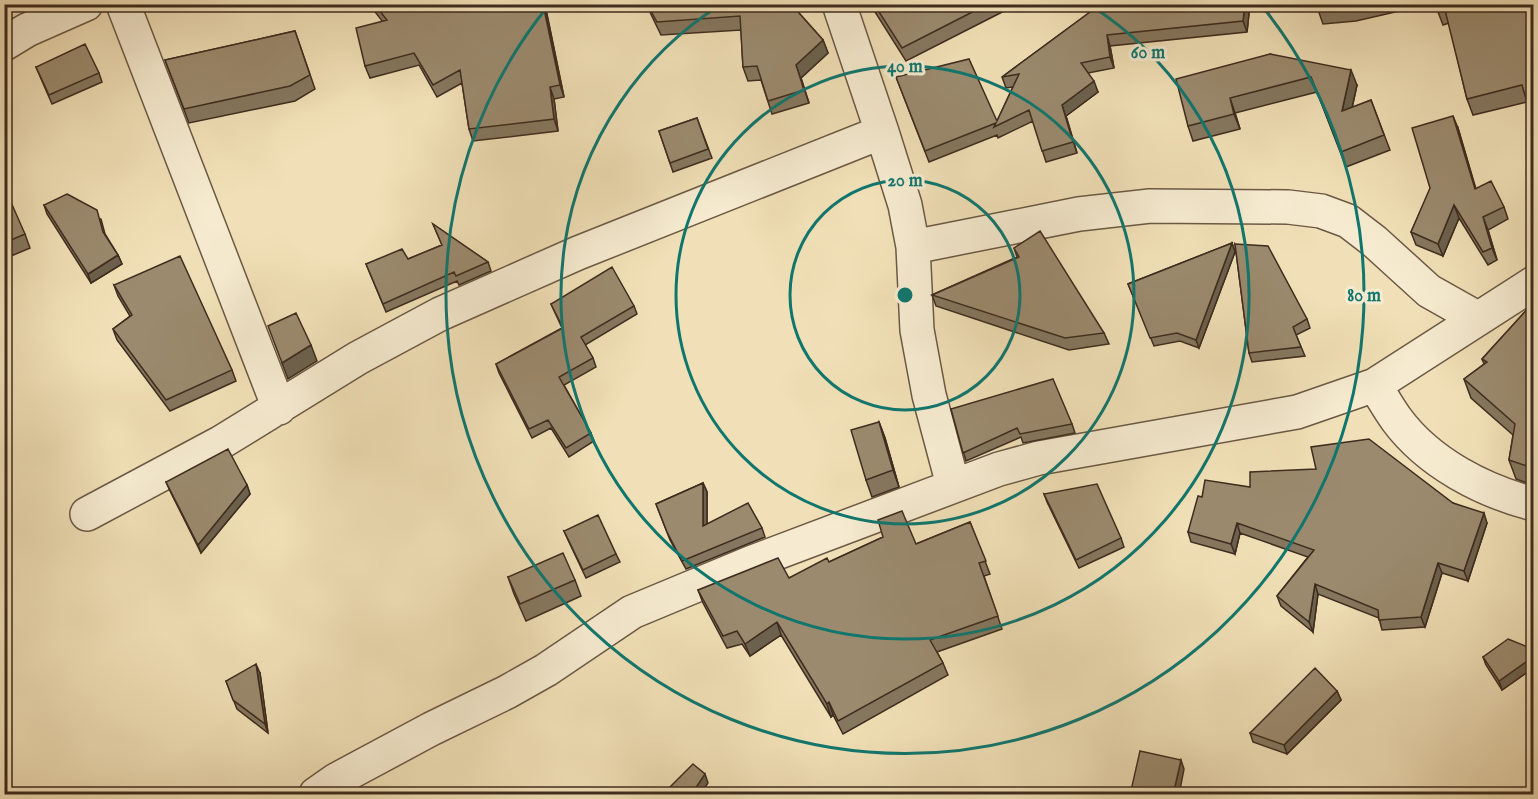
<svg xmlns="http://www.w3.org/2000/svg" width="1538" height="799" font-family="'IM FELL English',serif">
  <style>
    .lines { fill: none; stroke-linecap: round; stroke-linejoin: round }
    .minor-casing { stroke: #6b5945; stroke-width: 36 }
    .minor { stroke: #f6ebd0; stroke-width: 33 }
    .wall { fill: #85775f; stroke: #3e2c1f; stroke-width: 1.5 }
    .shaded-wall { fill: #6c614d; stroke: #3e2c1f; stroke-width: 1.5 }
    .building { fill: #9b8a6e; stroke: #3e2c1f; stroke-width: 1.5 }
    .ring { fill: none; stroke: #0f766e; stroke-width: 3 }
    .centre { fill: #0f766e; stroke: #f6ebd0; stroke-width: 3 }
    .ring-label { font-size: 18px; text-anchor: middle; font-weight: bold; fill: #0f766e; stroke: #f6ebd0; stroke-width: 6; stroke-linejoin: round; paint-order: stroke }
  </style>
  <rect width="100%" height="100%" fill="#f1e0b7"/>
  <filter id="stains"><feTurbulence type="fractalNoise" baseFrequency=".00333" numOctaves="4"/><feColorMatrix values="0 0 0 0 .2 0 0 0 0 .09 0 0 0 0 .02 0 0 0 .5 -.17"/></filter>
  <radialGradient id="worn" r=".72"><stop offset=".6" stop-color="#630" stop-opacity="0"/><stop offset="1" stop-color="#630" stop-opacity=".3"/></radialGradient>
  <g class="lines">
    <g class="minor-casing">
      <path id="minor" d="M 123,4 L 279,408
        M 839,4 L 882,132 L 905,205 L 913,247 L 917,330 L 929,395 L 953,485
        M 4,44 L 27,30 L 86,4
        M 913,247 L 1079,214 L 1150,206 L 1288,207 L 1321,211 L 1348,221 L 1374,241 L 1429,291 L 1477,318
        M 1375,385 C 1382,397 1389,409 1397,420 C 1429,463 1483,491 1534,504
        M 87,514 L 220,443 L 358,358 L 440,314 L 578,253 L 882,132
        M 316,794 L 336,780 L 431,729 L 507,692 L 546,670 L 632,612 L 750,563 L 999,469 L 1039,458 L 1297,412 L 1375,385 L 1534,283"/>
    </g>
    <use href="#minor" class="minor"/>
  </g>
  <path class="wall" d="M 369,4 L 545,4 L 564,97 L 554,99 L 558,131 L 473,141 L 469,129 L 462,83 L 437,97 L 419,65 L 370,78 L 365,66 L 383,22 Z
    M 646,4 L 791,4 L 823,40 L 828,53 L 801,78 L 809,103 L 772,114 L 761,80 L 748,81 L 743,67 L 741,30 L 661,35 Z
    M 870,4 L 1011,4 L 1012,7 L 906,61 Z
    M 1101,4 L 1250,4 L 1247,32 L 1110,46 L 1114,68 L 1088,73 L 1098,92 L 1066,116 L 1077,153 L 1046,162 L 1033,121 L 998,138 L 997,135 L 929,162 L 896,77 L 997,121 L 1013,87 L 1006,88 L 1002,77 Z
    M 1316,4 L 1420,4 L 1395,12 L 1356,21 L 1323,24 Z
    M 1435,4 L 1533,4 L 1527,102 L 1473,115 L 1467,99 L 1449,23 L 1443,25 Z
    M 295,31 L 315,89 L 295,101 L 189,123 L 165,60 Z
    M 1270,54 L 1357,85 L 1352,108 L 1371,100 L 1390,150 L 1346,167 L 1317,92 L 1235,113 L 1240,129 L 1193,141 L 1188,126 Z
    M 36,67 L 99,73 L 102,82 L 52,104 Z
    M 697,118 L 712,158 L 673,172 L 659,131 Z
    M 1458,128 L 1476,189 L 1504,207 L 1508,219 L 1488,230 L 1497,260 L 1488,265 L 1459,218 L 1443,256 L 1416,245 L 1411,232 Z
    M 4,203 L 25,234 L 30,248 L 4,259 Z
    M 44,205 L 101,219 L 105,234 L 118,255 L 122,264 L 91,283 L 47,214 Z
    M 433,224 L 488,262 L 491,271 L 459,285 L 457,281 L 386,312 L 366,264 L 408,259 L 442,245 Z
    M 1232,243 L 1235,252 L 1199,348 L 1180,341 L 1154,346 L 1128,284 Z
    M 1235,244 L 1307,319 L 1310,328 L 1296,335 L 1305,356 L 1252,362 L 1249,353 Z
    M 1014,248 L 1104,333 L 1109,344 L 1069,350 L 936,306 L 932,295 L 1017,257 Z
    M 114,285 L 232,370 L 236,381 L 170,411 L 117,340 L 113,329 L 130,316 L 118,296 Z
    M 1533,303 L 1533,485 L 1516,479 L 1509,460 L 1513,435 L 1471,398 L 1464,379 L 1484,364 L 1482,359 Z
    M 551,304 L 634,306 L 637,314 L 585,345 L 593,358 L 596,367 L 564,385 L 591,433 L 594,441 L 569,457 L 551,428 L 532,438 L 499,373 L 496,364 L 562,328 Z
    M 951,409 L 1072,424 L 1075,433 L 1023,443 L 1021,437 L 966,461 Z
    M 879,422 L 885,438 L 899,487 L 872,497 L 866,480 Z
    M 166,482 L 247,485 L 250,494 L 201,553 L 170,491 Z
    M 703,483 L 707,492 L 707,524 L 762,528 L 765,537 L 686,569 L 670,540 L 656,504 Z
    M 1250,487 L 1453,503 L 1487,523 L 1468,581 L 1442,573 L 1425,627 L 1382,630 L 1379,618 L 1318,594 L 1313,632 L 1281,606 L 1277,596 L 1308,557 L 1240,533 L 1235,554 L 1191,542 L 1188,532 L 1202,497 Z
    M 1044,494 L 1121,538 L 1124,547 L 1079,568 L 1047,502 Z
    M 970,522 L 990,574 L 984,576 L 1002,629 L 937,652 L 943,663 L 948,675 L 843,734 L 833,715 L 831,717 L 781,635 L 750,656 L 742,644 L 727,648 L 703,603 L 698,590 L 789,578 L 829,562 L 883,537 L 916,544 Z
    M 564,531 L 616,554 L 620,562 L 586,578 L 568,540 Z
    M 508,577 L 575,580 L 581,596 L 526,621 L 514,594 Z
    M 1533,649 L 1533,668 L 1502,690 L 1486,665 L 1483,657 Z
    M 260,673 L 268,733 L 237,709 L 226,681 Z
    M 1337,691 L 1341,700 L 1287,754 L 1253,742 L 1250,733 Z"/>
  <path class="shaded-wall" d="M 543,4 L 545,4 L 545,6 L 564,97 L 560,85 Z
    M 1245,4 L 1250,4 L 1247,32 L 1243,21 Z
    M 1107,35 L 1110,46 L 1114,68 L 1110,57 Z
    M 823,40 L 828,53 L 801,78 L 809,103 L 796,65 Z
    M 1351,70 L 1357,85 L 1348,126 L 1342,111 Z
    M 1094,81 L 1098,92 L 1066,116 L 1077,153 L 1062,105 Z
    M 550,87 L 554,99 L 558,131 L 554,119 Z
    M 1230,98 L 1235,113 L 1240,129 L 1234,114 Z
    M 1453,116 L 1458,128 L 1479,201 L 1475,189 Z
    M 1454,205 L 1459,218 L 1443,256 L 1438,244 Z
    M 1483,217 L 1488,230 L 1497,260 L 1492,248 Z
    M 1232,243 L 1235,252 L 1199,348 L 1196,340 Z
    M 118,255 L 122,264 L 91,283 L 88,274 Z
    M 311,345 L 317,361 L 288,379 L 282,363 Z
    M 879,422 L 885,438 L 899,487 L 893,470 Z
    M 703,483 L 707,492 L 707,535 L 703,526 Z
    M 247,485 L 250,494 L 201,553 L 198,545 Z
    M 1484,513 L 1487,523 L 1468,581 L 1464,571 Z
    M 1237,523 L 1240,533 L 1235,554 L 1231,544 Z
    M 1438,563 L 1442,573 L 1425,627 L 1421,617 Z
    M 1315,584 L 1318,594 L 1313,632 L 1309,622 Z
    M 777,622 L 781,635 L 750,656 L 745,644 Z
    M 1533,657 L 1533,668 L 1502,690 L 1499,681 Z
    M 256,664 L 260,673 L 268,733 L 265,724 Z
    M 1337,691 L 1341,700 L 1287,754 L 1284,745 Z
    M 829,702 L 833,715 L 831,717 L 827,704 Z
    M 1181,760 L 1184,769 L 1179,795 L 1173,795 Z
    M 705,774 L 708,783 L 700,795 L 691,795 Z"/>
  <path class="building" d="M 374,4 L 543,4 L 560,85 L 550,87 L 554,119 L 469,129 L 460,70 L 433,85 L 414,53 L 365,66 L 356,28 L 387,20 Z
    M 647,4 L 791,4 L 823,40 L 796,65 L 804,90 L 768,101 L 757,66 L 743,67 L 740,16 L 657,22 Z
    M 874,4 L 988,4 L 902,48 Z
    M 1101,4 L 1245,4 L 1243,21 L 1107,35 L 1110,57 L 1081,63 L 1094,81 L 1062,105 L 1073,142 L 1042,151 L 1029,110 L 994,127 L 996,123 L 925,151 L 896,77 L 969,59 L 997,121 L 1019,74 L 1002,77 Z
    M 1316,4 L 1348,4 L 1317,8 Z
    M 1435,4 L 1533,4 L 1533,123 L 1522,85 L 1467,99 L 1444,6 L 1437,9 Z
    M 295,31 L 310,75 L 290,86 L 184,109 L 165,60 Z
    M 85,44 L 99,73 L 49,95 L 36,67 Z
    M 1270,54 L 1351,70 L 1342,111 L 1371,100 L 1384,135 L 1341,152 L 1311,77 L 1230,98 L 1234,114 L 1188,126 L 1176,79 Z
    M 1453,116 L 1475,189 L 1491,181 L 1504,207 L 1483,217 L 1492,248 L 1483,252 L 1454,205 L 1438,244 L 1411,232 L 1430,188 L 1412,128 Z
    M 697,118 L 708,149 L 670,163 L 659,131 Z
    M 67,194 L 97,210 L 103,232 L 118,255 L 88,274 L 44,205 Z
    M 10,200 L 25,234 L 4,243 L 4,203 Z
    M 433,224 L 488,262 L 456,276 L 454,272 L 383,304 L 366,264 L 402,249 L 408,259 L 442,245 Z
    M 1040,231 L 1104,333 L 1065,338 L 932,295 L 1019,257 L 1014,248 Z
    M 1232,243 L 1196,340 L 1177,333 L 1150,338 L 1128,284 Z
    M 1235,244 L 1268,246 L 1307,319 L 1293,327 L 1301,347 L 1249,353 Z
    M 180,256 L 232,370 L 166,400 L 113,329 L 132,315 L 114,285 Z
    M 612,267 L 634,306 L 581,337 L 593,358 L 559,377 L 591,433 L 566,448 L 548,420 L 529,429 L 496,364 L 563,328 L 551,304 Z
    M 1533,303 L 1533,468 L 1509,460 L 1515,424 L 1464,379 L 1487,362 L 1482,359 Z
    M 296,313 L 311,345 L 282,363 L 268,326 Z
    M 1053,379 L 1072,424 L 1020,434 L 1017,428 L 963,453 L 951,409 Z
    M 879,422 L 893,470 L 866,480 L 851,430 Z
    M 1369,439 L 1453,503 L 1484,513 L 1464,571 L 1438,563 L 1421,617 L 1379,620 L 1378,610 L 1315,584 L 1309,622 L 1277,596 L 1314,550 L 1237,523 L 1231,544 L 1188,532 L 1198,496 L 1202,497 L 1205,480 L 1250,487 L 1250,472 L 1316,469 L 1311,447 Z
    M 228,449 L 247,485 L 198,545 L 166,482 Z
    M 703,483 L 703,526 L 748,503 L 762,528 L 682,561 L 667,532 L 656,504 Z
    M 1097,484 L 1121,538 L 1076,560 L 1044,494 Z
    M 902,511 L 916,544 L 970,522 L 986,561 L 979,563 L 998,616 L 930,640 L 943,663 L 838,721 L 829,702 L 827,704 L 777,622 L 745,644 L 737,631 L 723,636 L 698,590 L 778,558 L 789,578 L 827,558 L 829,562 L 883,537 L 878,520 Z
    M 598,515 L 616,554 L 583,570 L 564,531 Z
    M 563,553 L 575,580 L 520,604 L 508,577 Z
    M 1508,639 L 1533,649 L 1533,657 L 1499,681 L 1483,657 Z
    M 256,664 L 265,724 L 233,700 L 226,681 Z
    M 1315,668 L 1337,691 L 1284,745 L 1250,733 Z
    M 1140,751 L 1181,760 L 1173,795 L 1130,795 Z
    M 693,764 L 705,774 L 691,795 L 662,795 Z"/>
  <g class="ring">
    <circle cx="905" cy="295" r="115"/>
    <circle cx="905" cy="295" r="229"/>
    <path d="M1090 5A344 344 0 1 1 720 5"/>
    <path d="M1262 6A459 459 0 1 1 548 6"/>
  </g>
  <circle cx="905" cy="295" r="9" class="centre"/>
  <g class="ring-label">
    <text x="1148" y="58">60 m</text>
    <text x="905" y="72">40 m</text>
    <text x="905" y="186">20 m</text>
    <text x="1364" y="301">80 m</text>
  </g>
  <rect width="1538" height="799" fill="none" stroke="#f1e0b7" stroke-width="24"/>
  <rect x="6" y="6" width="1526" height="787" fill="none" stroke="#3e2c1f" stroke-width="3"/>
  <rect x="12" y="12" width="1514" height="775" fill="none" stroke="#3e2c1f" stroke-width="1.5"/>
  <rect width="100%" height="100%" filter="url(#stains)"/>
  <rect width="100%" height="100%" fill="url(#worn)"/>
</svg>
